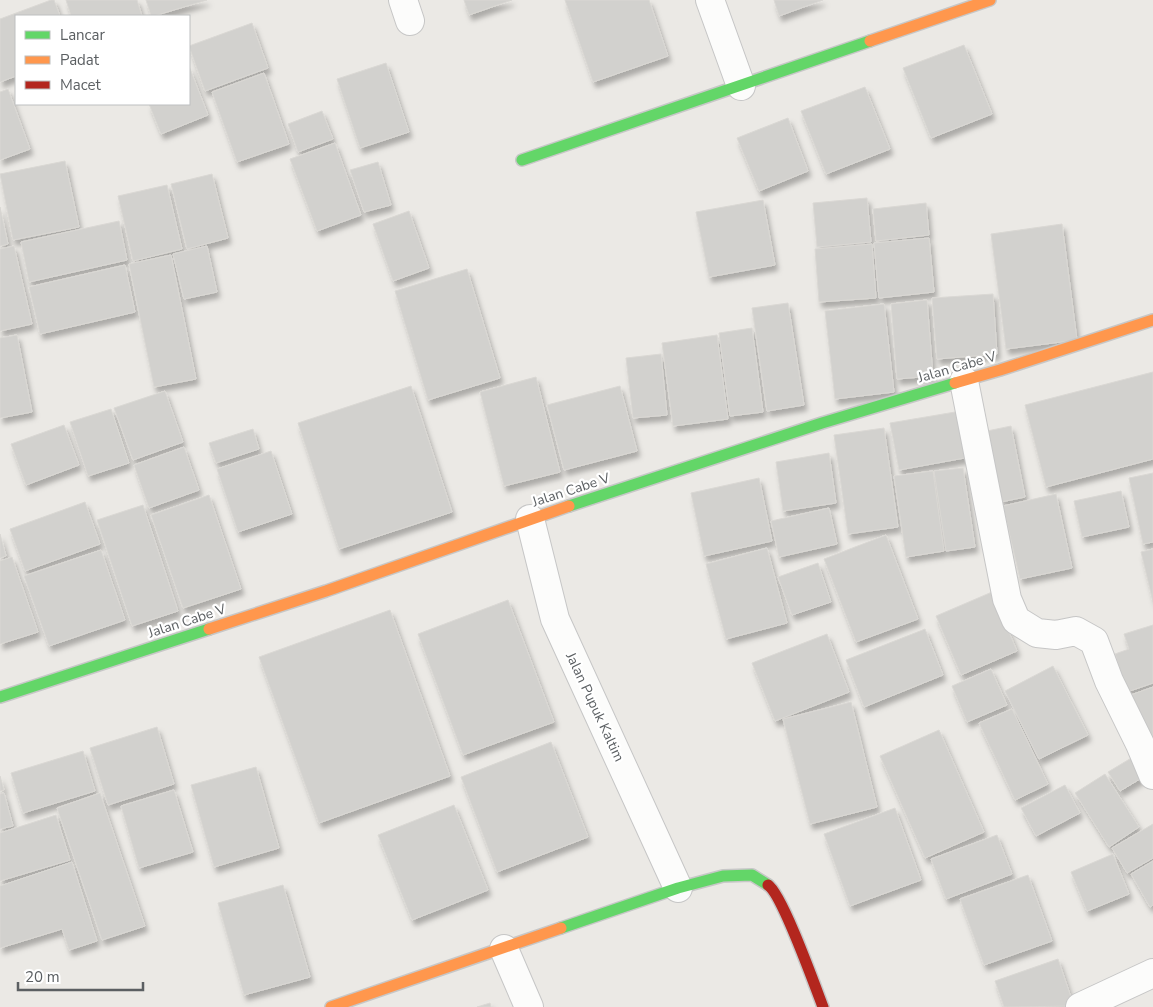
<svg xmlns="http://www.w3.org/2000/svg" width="1153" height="1007" font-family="'Nunito Sans',sans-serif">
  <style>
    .building { fill: #d2d1ce; stroke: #dad8d4; filter: url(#shadow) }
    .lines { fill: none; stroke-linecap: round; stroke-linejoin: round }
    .street-casing { stroke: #c6c6c6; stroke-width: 30 }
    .fast-casing { stroke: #c7c7c7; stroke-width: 14 }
    .slow-casing { stroke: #c7c7c7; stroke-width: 14 }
    .jam-casing { stroke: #c7c7c7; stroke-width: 14 }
    .street { stroke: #fcfcfb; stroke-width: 28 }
    .fast { stroke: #63d668; stroke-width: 11 }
    .slow { stroke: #ff974d; stroke-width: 11 }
    .jam { stroke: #b3261e; stroke-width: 11 }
    .labels { text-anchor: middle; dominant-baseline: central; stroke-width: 4.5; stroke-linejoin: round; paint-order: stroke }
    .street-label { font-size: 14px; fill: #5b5f62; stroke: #fff }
  </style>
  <defs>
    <filter id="shadow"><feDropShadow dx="3" dy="5.5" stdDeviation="2.5" flood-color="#0004"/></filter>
  </defs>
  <rect width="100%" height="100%" fill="#ebe9e5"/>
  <path class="building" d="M 51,0 L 54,0 L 60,16 L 16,16 L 16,76 L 0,82 L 0,19 Z
    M 66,0 L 137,0 L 142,16 L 71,16 Z
    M 146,0 L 207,0 L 154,16 L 151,16 Z
    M 464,0 L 512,0 L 469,15 Z
    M 565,0 L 649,0 L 668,56 L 593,82 Z
    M 774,0 L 823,0 L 779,16 Z
    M 252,23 L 268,68 L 205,91 L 189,46 Z
    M 964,45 L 992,114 L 931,138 L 903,68 Z
    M 386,63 L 409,132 L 360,148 L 337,79 Z
    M 189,66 L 208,115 L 161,134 L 149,104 L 189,104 Z
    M 264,73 L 289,144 L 237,162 L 212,92 Z
    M 865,87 L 890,149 L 826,174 L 801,111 Z
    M 8,89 L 30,149 L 0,160 L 0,92 Z
    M 322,111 L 333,139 L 298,152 L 288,124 Z
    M 788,118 L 808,171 L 759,191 L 737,138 Z
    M 335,143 L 361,215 L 317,231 L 290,159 Z
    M 65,161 L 79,227 L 13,240 L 0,174 Z
    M 378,162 L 391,205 L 364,212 L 350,170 Z
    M 212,174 L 228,238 L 187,249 L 171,184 Z
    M 167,185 L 182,249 L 133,261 L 118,196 Z
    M 867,198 L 871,242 L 817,247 L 813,203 Z
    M 763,200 L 775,265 L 709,277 L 696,212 Z
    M 926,203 L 929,235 L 876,241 L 873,209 Z
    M 0,207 L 8,244 L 0,246 Z
    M 409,211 L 429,268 L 393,281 L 373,224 Z
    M 119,221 L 127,260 L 29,282 L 21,242 Z
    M 1062,224 L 1077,340 L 1006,349 L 991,234 Z
    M 929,238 L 934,292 L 879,298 L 874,243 Z
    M 872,244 L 876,298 L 819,302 L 815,249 Z
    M 14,246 L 32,324 L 0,331 L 0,249 Z
    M 207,246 L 217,292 L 184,299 L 173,254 Z
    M 171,255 L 196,379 L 154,387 L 129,264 Z
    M 125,265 L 135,312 L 40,334 L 29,287 Z
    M 467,269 L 500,378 L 428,400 L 395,291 Z
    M 993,294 L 997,354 L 937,359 L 932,298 Z
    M 927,300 L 933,376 L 897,379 L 891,304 Z
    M 788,303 L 804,405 L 767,411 L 752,308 Z
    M 884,304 L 894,392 L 835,399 L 825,311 Z
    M 752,328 L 763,412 L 730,416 L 719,333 Z
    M 17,335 L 32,412 L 0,418 L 0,338 Z
    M 717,335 L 728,419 L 673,426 L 662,343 Z
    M 661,354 L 667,415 L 633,418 L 626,358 Z
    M 1153,372 L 1153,459 L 1046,487 L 1025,405 Z
    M 536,377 L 560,472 L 504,486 L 480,392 Z
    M 411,386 L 452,512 L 339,549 L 298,423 Z
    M 620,386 L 637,451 L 564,470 L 547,405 Z
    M 165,391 L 183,442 L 133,460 L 114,408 Z
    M 111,409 L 129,463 L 88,476 L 70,422 Z
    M 961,411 L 970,457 L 899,470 L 890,423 Z
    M 64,425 L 79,465 L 26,485 L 11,444 Z
    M 1011,426 L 1025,497 L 1001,502 L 987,431 Z
    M 884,428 L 898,527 L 848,534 L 834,435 Z
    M 253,429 L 259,449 L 216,463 L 209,443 Z
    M 184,447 L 199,490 L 149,508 L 134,465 Z
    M 271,451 L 292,514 L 238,532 L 217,469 Z
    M 829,453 L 836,503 L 783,511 L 776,462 Z
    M 963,468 L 975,547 L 946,551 L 934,471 Z
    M 933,471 L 944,551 L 906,557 L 894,476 Z
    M 1153,473 L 1153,542 L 1143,544 L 1129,478 Z
    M 759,478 L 772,541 L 704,556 L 691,493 Z
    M 1121,491 L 1129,527 L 1082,537 L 1074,501 Z
    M 1056,494 L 1072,568 L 1020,579 L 1003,506 Z
    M 209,495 L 241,589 L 183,608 L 151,515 Z
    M 85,502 L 100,544 L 25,571 L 10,529 Z
    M 143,505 L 178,611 L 132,626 L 97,520 Z
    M 829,508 L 837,544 L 779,557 L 771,521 Z
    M 0,534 L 6,556 L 0,558 Z
    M 886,535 L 918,619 L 856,642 L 824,559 Z
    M 767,548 L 787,623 L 726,639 L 706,564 Z
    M 1153,549 L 1153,602 L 1141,552 Z
    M 101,550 L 125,620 L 49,646 L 24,576 Z
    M 12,557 L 38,632 L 0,644 L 0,561 Z
    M 818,563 L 831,602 L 792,615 L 778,577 Z
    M 992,592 L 1017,651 L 961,675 L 936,616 Z
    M 508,600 L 554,722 L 463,755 L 418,634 Z
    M 390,610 L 450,776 L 319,823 L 259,657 Z
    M 1153,625 L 1153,683 L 1127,692 L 1115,654 L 1129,649 L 1124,634 Z
    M 925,629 L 943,675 L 864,707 L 846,660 Z
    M 827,634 L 849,692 L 775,721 L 752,663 Z
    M 1053,666 L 1088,735 L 1039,759 L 1005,691 Z
    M 991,669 L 1007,705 L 967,722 L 952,686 Z
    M 1153,687 L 1153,739 L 1145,742 L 1128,696 Z
    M 851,702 L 877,807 L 810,824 L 783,719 Z
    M 1012,709 L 1048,784 L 1015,800 L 979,723 Z
    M 157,727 L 174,784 L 108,805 L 90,748 Z
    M 939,730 L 984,832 L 925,858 L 880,756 Z
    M 551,742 L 588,837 L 497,872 L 461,777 Z
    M 83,751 L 95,791 L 23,813 L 11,773 Z
    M 1133,757 L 1145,776 L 1120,791 L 1108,772 Z
    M 256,767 L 279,848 L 214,867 L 191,785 Z
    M 1105,774 L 1139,827 L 1109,847 L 1075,793 Z
    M 0,776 L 4,790 L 0,791 Z
    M 1065,785 L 1080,813 L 1036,836 L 1021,808 Z
    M 174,790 L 193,852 L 139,868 L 121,806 Z
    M 4,793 L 13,826 L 0,829 L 0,794 Z
    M 100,793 L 145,926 L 102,940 L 57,808 Z
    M 454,805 L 488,890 L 412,920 L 378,835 Z
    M 895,808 L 921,880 L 850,906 L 824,834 Z
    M 56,815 L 70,860 L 0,881 L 0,833 Z
    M 1153,824 L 1153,858 L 1127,873 L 1112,848 Z
    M 997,835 L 1012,874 L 946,899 L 931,859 Z
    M 1113,854 L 1129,894 L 1087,911 L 1071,872 Z
    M 1153,861 L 1153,905 L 1150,907 L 1131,874 Z
    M 72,862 L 97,941 L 69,950 L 62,929 L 0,948 L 0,886 Z
    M 1028,875 L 1052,941 L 984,965 L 960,899 Z
    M 283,885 L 310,977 L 244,995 L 218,903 Z
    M 1058,959 L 1074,1006 L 1004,1007 L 995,981 Z
    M 490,1003 L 491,1007 L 477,1007 Z"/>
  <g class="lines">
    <g class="street-casing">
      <path id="street" d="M 403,0 L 410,21
        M 710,0 L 741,86
        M 964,381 L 1007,599 L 1016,620 L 1037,633 L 1056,635 L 1076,631 L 1094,641 L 1109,681 L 1140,744 L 1153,775
        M 530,519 L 555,619 L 678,888
        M 504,949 L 529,1007
        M 1080,1007 L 1153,973"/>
    </g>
    <g class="fast-casing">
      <path id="fast" d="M 522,160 L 870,41
        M 569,506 L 822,423 L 955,383
        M 0,697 L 209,629
        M 561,928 L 678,888 L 723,876 L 752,875 L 768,885"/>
    </g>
    <g class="slow-casing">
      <path id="slow" d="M 870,41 L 990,0
        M 955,383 L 1000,370 L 1153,320
        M 209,629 L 326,591 L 569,506
        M 331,1007 L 561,928"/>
    </g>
    <g class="jam-casing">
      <path id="jam" d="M 768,885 C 782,894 815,986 823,1007"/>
    </g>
    <use href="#street" class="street"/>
    <use href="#fast" class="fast"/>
    <use href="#slow" class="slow"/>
    <use href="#jam" class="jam"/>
  </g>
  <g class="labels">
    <g class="street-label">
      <text transform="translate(957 367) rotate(-16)">Jalan Cabe V</text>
      <text transform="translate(571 490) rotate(-18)">Jalan Cabe V</text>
      <text transform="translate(187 621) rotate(-18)">Jalan Cabe V</text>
      <text transform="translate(595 707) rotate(65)">Jalan Pupuk Kaltim</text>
    </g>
  </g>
  <rect x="15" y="15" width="175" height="90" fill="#ffffff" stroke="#bdbfc0"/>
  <rect x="25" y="31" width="25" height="8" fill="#63d668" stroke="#bdbfc0"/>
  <text x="60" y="40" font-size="15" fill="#5b5f62">Lancar</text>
  <rect x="25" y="56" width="25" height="8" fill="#ff974d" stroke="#bdbfc0"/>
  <text x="60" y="65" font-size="15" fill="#5b5f62">Padat</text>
  <rect x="25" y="81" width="25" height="8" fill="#b3261e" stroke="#bdbfc0"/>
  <text x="60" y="90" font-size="15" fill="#5b5f62">Macet</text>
  <path d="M18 982v8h125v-8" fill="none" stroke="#5b5f62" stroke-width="2.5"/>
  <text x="25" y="982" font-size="15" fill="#5b5f62" stroke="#ffffff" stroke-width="4" paint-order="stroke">20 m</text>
</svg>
